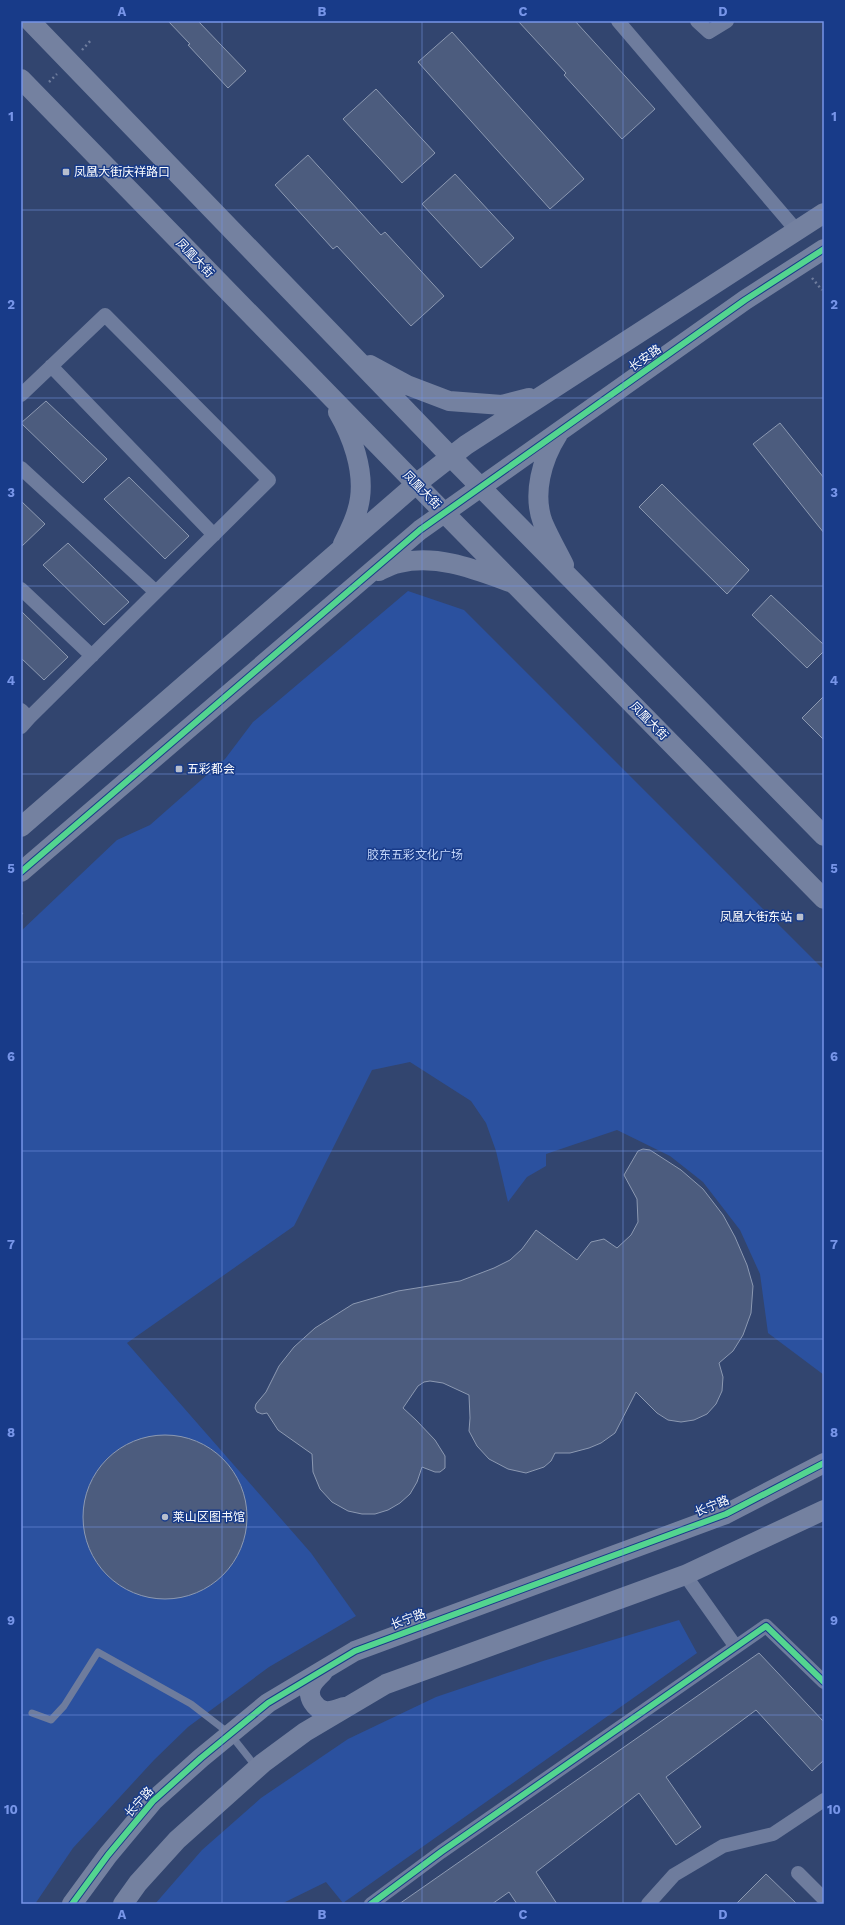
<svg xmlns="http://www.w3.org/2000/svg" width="845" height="1925" font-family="'Work Sans','Noto Sans SC',sans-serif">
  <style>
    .green { fill: #2b519f }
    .building { fill: #4c5c7e; stroke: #8c99b2 }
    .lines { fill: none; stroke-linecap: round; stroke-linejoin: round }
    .path { stroke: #6e7c9d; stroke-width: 2.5; stroke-dasharray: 2 3; stroke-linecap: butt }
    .lane { stroke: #6e7c9d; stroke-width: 7 }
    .street { stroke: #6e7c9d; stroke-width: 14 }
    .secondary { stroke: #7481a0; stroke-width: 20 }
    .cycleway-casing { stroke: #183b89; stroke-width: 8 }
    .cycleway { stroke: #53d58f; stroke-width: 6 }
    .grid { fill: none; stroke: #7795e8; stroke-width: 1; stroke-opacity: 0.55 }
    .poi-dot { fill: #b7becd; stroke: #183b89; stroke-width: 1.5 }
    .labels { text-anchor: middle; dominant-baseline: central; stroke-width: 3; stroke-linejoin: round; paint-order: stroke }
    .poi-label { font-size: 12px; fill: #fff; stroke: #183b89; text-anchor: start }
    .street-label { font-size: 12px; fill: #fff; stroke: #183b89 }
    .park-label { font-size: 12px; fill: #c5d7fa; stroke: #183b89 }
    .neatline { fill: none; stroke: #7795e8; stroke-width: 1.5 }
    .grid-label { font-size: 13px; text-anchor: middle; font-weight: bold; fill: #7795e8 }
  </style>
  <rect width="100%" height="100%" fill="#32456f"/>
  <path class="green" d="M 408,591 L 464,610 L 824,970 L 824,1375 L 768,1333 L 760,1274 L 740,1230 L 703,1182 L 670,1156 L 617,1130 L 546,1154 L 546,1166 L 527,1177 L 508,1202 L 496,1151 L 486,1123 L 471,1101 L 410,1062 L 372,1070 L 294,1226 L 127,1343 L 311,1553 L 356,1616 L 269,1667 L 188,1727 L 154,1760 L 73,1848 L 35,1904 L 21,1904 L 21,931 L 117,840 L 150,825 L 225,759 L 253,722 Z
    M 679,1620 L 697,1653 L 343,1903 L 326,1882 L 281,1904 L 155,1904 L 202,1850 L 261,1798 L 348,1739 L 436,1697 L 543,1661 Z"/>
  <path class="building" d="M 168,21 L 198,21 L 246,71 L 228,88 L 188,45 L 190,44 Z
    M 518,21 L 575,21 L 655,109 L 622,139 L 564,75 L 566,73 Z
    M 452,32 L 584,179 L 550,209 L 418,62 Z
    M 376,89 L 435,153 L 402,183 L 343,119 Z
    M 308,155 L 381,235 L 385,232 L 444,296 L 411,326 L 337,246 L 333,249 L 275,185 Z
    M 455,174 L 514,238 L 481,268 L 422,204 Z
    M 46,401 L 107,459 L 83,483 L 21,423 Z
    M 780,423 L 824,478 L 824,533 L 753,444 Z
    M 129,477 L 189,536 L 165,559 L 104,499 Z
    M 662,484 L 749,570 L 727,594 L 639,507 Z
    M 21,501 L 45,524 L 21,547 Z
    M 68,543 L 129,602 L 104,625 L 43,565 Z
    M 771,595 L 824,645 L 824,651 L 807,668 L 752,615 Z
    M 21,611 L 68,657 L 44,680 L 21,658 Z
    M 824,696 L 824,740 L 802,718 Z
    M 643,1149 L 650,1150 L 681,1170 L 703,1189 L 723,1215 L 735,1237 L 747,1265 L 753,1286 L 751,1313 L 743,1335 L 733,1351 L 719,1363 L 723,1377 L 722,1391 L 716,1404 L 707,1414 L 694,1420 L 681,1422 L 668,1420 L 657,1413 L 636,1392 L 615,1433 L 601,1443 L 589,1448 L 570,1453 L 555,1453 L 551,1461 L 544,1467 L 526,1473 L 508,1469 L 489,1459 L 477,1446 L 469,1431 L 470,1418 L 469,1395 L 443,1383 L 430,1381 L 424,1382 L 418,1386 L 403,1408 L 416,1420 L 435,1440 L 445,1456 L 445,1468 L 440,1472 L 435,1472 L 422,1467 L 417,1482 L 410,1494 L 400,1503 L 388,1510 L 375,1514 L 362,1514 L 348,1511 L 332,1502 L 320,1489 L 313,1472 L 312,1454 L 278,1430 L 267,1413 L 262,1414 L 257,1412 L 255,1408 L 256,1404 L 266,1392 L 279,1366 L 294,1347 L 315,1328 L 353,1304 L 398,1291 L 460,1281 L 494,1268 L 510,1260 L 522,1249 L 536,1230 L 577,1260 L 591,1242 L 604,1239 L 617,1248 L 631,1235 L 638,1222 L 637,1199 L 624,1175 L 638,1151 Z
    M83 1517a82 82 0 1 1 164 0a82 82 0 1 1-164 0Z
    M 759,1653 L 824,1722 L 824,1760 L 812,1771 L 756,1710 L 666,1777 L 701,1827 L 676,1845 L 639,1793 L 536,1872 L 557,1904 L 517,1904 L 509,1892 L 492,1904 L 399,1904 Z
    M 766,1874 L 797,1904 L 736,1904 Z"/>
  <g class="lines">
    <path class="path" d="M 82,50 L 92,39
      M 49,82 L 57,74
      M 812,278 L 822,290
      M 21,913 L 23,915"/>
    <path class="lane" d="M 32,1713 L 51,1720 L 64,1706 L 98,1652 L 191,1704 L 230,1734 L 257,1768"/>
    <path class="street" d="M 618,21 L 797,231
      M 697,21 L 709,32 L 727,21
      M 51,366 L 214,535
      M 21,395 L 105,315 L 269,480 L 29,718
      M 21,468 L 156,592
      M 21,589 L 92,656
      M 21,710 L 29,718 L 21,727
      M 685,1575 L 736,1647
      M 798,1873 L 824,1899
      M 371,1904 L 441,1852 L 766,1626 L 824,1682
      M 648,1904 L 674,1875 L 723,1846 L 773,1834 L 824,1800"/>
    <path class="secondary" d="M 30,21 L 451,457 L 824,836
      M 21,79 L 416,484 L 824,899
      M 370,365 L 407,385 L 449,401 L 502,405 L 529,398
      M 338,412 C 352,436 364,469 360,498 C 358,514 350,530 343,544
      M 558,434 C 542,459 532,494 543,523 C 549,537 557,551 564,565
      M 379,571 C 385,568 392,564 399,563 C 437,554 474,569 510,582
      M 21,827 L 416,484 L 466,445 L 824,213
      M 21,872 L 420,530 L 745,300 L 824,249
      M 323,1672 C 319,1676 313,1681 311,1687 C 307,1697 315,1709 325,1711 C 332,1712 338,1709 344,1707
      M 72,1904 L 108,1855 L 153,1801 L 201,1758 L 268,1703 L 355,1651 L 726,1514 L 824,1463
      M 123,1904 L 138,1883 L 177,1840 L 263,1763 L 305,1732 L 386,1684 L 685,1575 L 824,1510"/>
    <g class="cycleway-casing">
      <path id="cycleway" d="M 21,872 L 420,530 L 745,300 L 824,249
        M 72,1904 L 108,1855 L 153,1801 L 201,1758 L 268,1703 L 355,1651 L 726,1514 L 824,1463
        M 371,1904 L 441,1852 L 766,1626 L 824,1682"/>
    </g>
    <use href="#cycleway" class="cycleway"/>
  </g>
  <path class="grid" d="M 222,21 L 222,1904M 422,21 L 422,1904M 623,21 L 623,1904M 21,210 L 824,210M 21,398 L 824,398M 21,586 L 824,586M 21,774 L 824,774M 21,962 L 824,962M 21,1151 L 824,1151M 21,1339 L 824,1339M 21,1527 L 824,1527M 21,1715 L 824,1715"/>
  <g class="poi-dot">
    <rect x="62" y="168" width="8" height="8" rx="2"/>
    <rect x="175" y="765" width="8" height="8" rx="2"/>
    <rect x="796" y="913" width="8" height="8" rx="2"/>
    <circle cx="165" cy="1517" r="4"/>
  </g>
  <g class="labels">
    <g class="poi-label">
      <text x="74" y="172">凤凰大街庆祥路口</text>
      <text x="187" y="769">五彩都会</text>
      <text x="792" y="917" text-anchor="end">凤凰大街东站</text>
      <text x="173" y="1517">莱山区图书馆</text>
    </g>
    <g class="street-label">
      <text transform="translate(195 258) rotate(46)">凤凰大街</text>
      <text transform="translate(645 358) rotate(-35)">长安路</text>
      <text transform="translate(422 490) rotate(45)">凤凰大街</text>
      <text transform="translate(649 721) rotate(45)">凤凰大街</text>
      <text transform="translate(712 1506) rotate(-22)">长宁路</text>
      <text transform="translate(408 1619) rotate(-20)">长宁路</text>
      <text transform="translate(139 1802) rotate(-48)">长宁路</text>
    </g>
    <g class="park-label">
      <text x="415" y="855">胶东五彩文化广场</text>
    </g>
  </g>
  <rect width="845" height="1925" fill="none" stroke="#183b89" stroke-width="44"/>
  <rect x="22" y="22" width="801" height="1881" class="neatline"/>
  <g class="grid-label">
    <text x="122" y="16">A</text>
    <text x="322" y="16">B</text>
    <text x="523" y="16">C</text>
    <text x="723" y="16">D</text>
    <text x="11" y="121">1</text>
    <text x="834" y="121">1</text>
    <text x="11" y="309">2</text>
    <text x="834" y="309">2</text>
    <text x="11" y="497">3</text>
    <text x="834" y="497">3</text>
    <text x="11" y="685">4</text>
    <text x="834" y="685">4</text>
    <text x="11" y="873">5</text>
    <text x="834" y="873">5</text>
    <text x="11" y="1061">6</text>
    <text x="834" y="1061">6</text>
    <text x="11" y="1249">7</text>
    <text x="834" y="1249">7</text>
    <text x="11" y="1437">8</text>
    <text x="834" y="1437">8</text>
    <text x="11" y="1625">9</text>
    <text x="834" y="1625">9</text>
    <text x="11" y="1814">10</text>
    <text x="834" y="1814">10</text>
    <text x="122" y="1919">A</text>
    <text x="322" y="1919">B</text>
    <text x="523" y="1919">C</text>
    <text x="723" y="1919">D</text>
  </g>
</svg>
